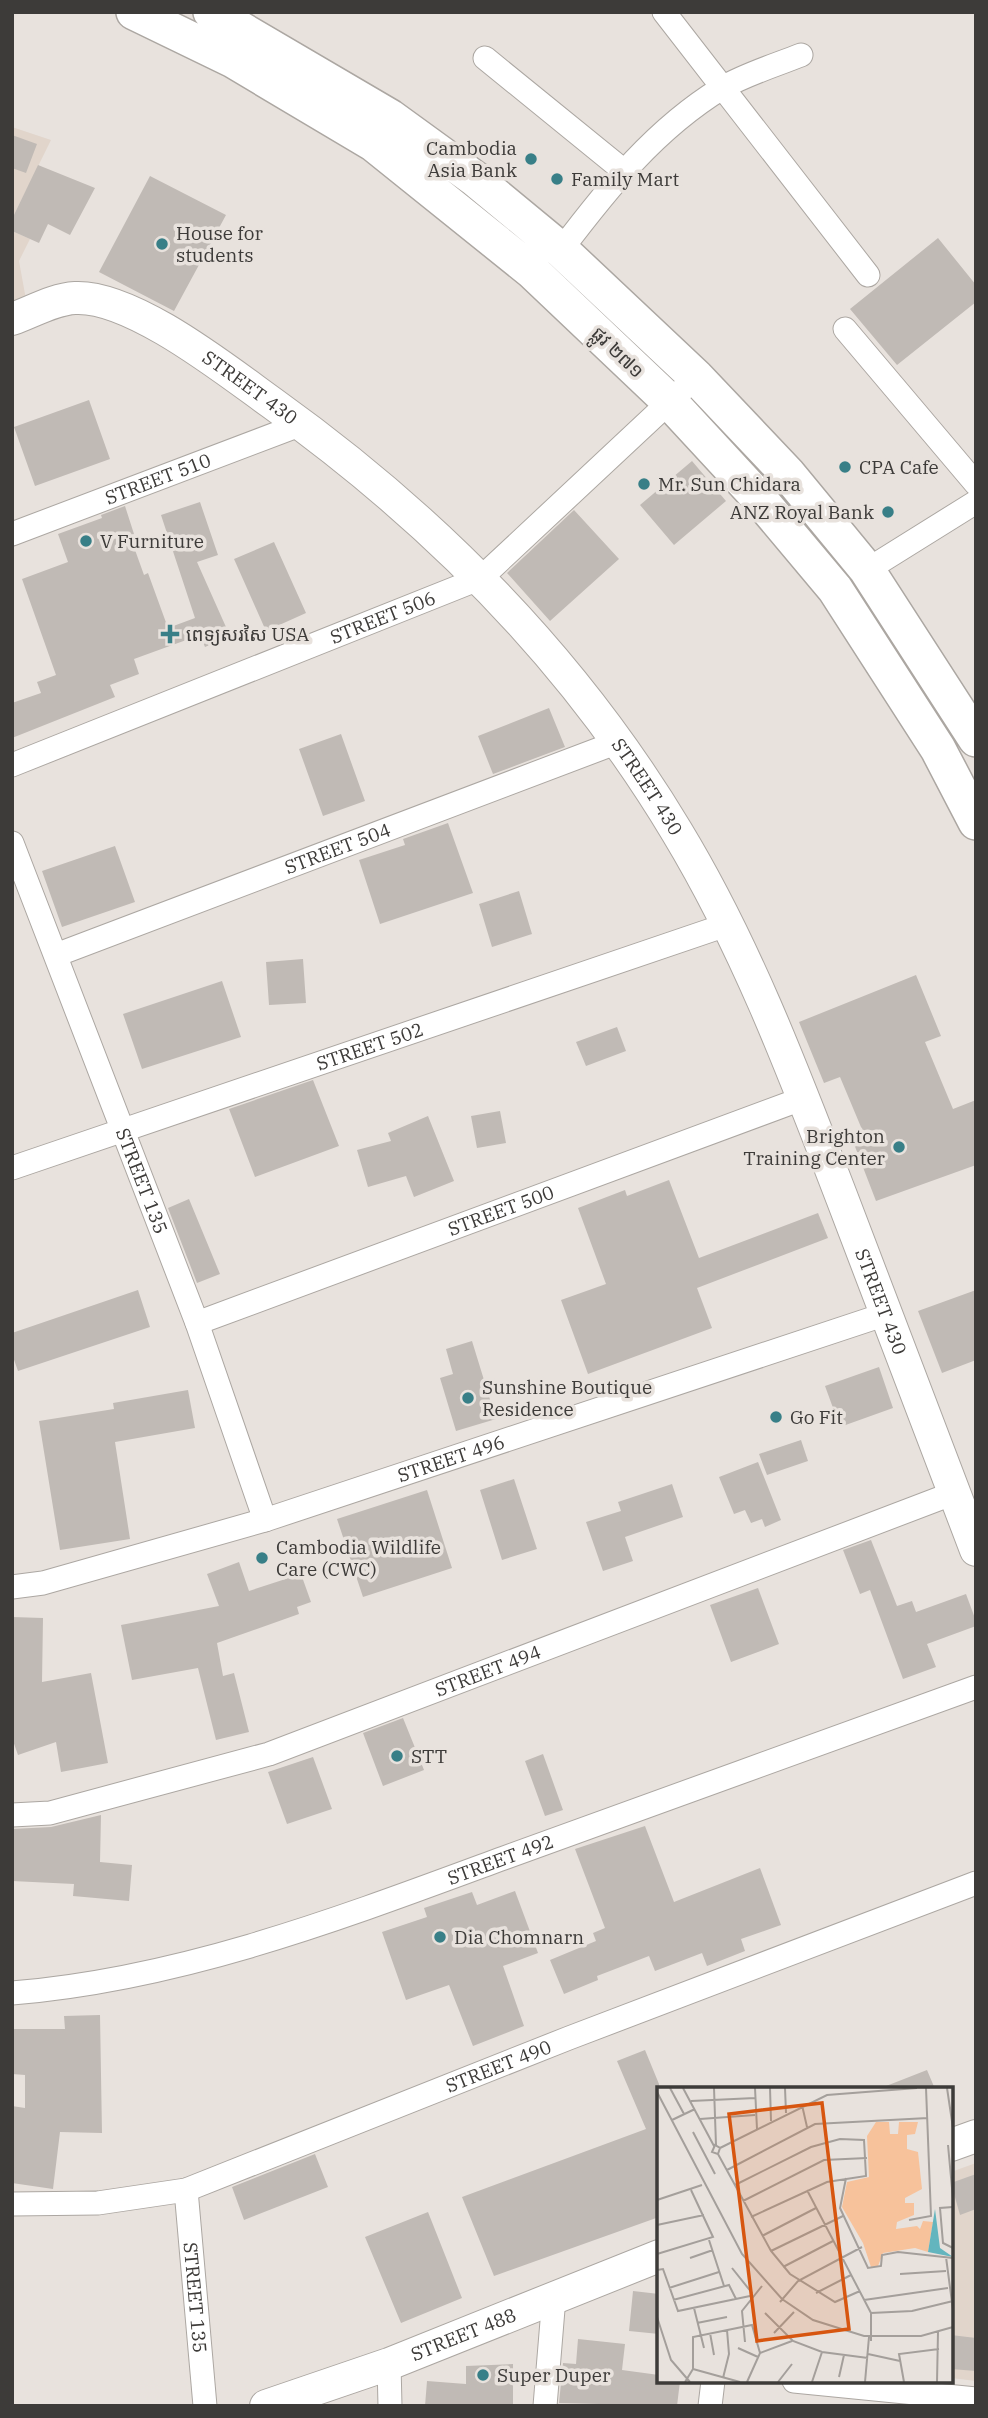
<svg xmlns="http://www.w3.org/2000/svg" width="988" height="2418" font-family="'IBM Plex Serif','Noto Sans Khmer',serif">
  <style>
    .built { fill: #e1d5cb }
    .building { fill: #c0bab5 }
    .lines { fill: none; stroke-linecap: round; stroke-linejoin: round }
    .street-casing { stroke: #aca7a2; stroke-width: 25 }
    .secondary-casing { stroke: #aca7a2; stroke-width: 34 }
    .primary-casing { stroke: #aca7a2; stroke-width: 38 }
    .street { stroke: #fff; stroke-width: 23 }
    .secondary { stroke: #fff; stroke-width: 32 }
    .primary { stroke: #fff; stroke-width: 35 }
    .poi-dot { fill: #387f87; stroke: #e8e2dd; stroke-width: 2.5 }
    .labels { text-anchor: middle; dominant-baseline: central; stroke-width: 7; stroke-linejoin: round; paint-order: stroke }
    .poi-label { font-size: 19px; fill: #3d3b39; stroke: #e8e2dd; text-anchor: start }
    .street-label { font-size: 19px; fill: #3d3b39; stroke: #e8e2dd }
    .inset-road { fill: none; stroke: #a49f9b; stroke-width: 2 }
    .view { fill: #d75610; fill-opacity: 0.15; stroke: #d75610; stroke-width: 3.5 }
    .inset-edge { fill: none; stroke: #3d3b39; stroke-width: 3.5 }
  </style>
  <rect width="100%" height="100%" fill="#e8e2dd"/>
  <path class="built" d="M 12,127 L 51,140 L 12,219 Z
    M 12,231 L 30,239 L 19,261 L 27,305 L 12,310 Z
    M 976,2163 L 976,2381 L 951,2378 L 951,2172 Z"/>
  <path class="building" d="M 12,135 L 37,144 L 26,173 L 12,168 Z
    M 38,165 L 95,188 L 70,235 L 48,224 L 39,243 L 12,231 L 12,219 Z
    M 150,176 L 226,215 L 174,311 L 99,272 Z
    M 938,238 L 976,285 L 976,302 L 897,365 L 850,309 Z
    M 89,400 L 110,459 L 35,486 L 14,427 Z
    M 692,461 L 726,501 L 674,545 L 640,505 Z
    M 200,502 L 218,555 L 197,562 L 230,636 L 205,647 L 200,635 L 134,659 L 139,674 L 110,685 L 115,697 L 12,738 L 12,703 L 41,693 L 37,682 L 56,675 L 22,579 L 68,562 L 58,534 L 102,518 L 101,515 L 125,506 L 134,534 L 130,536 L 144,575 L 148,573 L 168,628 L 195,618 L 161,515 Z
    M 574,510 L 619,559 L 550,621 L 507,573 Z
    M 274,542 L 306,613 L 266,631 L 234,559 Z
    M 549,708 L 565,747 L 493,774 L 478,736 Z
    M 341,734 L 365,801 L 323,816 L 299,749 Z
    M 448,823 L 473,893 L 380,924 L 359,860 L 405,845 L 403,839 Z
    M 115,846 L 135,902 L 62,927 L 42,871 Z
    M 519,891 L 532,934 L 492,947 L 479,904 Z
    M 303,959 L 306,1003 L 269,1005 L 266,962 Z
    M 916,975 L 941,1036 L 925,1042 L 953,1109 L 976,1100 L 976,1165 L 876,1201 L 854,1144 L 866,1139 L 840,1077 L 824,1083 L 799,1022 Z
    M 222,981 L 241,1037 L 142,1069 L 123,1014 Z
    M 617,1027 L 626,1051 L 586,1066 L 576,1042 Z
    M 313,1080 L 339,1146 L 255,1177 L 229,1109 Z
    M 500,1111 L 506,1143 L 477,1148 L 471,1116 Z
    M 428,1116 L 454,1181 L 414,1197 L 406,1176 L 368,1187 L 357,1150 L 391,1141 L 388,1133 Z
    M 669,1180 L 699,1258 L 818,1213 L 828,1238 L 697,1288 L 712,1328 L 588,1374 L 561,1300 L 606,1284 L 578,1208 L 625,1190 L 627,1196 Z
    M 189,1199 L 220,1274 L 197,1283 L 168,1208 Z
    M 138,1290 L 150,1327 L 18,1371 L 12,1354 L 12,1333 Z
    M 976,1290 L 976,1360 L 942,1373 L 918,1311 Z
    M 472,1341 L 496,1419 L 456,1431 L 440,1378 L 453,1374 L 446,1349 Z
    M 879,1367 L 893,1408 L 840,1427 L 825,1386 Z
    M 188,1390 L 195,1428 L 115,1442 L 130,1539 L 60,1550 L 39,1421 L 114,1409 L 113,1403 Z
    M 801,1440 L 808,1461 L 767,1475 L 759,1454 Z
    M 758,1462 L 781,1520 L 765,1527 L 762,1519 L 751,1523 L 745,1510 L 734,1514 L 719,1477 Z
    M 514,1479 L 537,1549 L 502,1560 L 480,1490 Z
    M 672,1484 L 683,1517 L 625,1537 L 633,1561 L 603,1571 L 586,1522 L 621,1511 L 618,1502 Z
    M 427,1490 L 452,1568 L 363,1597 L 337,1519 Z
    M 871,1540 L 897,1606 L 912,1601 L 916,1612 L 966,1594 L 976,1621 L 976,1626 L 927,1644 L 936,1667 L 903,1679 L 870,1590 L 860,1594 L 843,1550 Z
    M 239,1562 L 249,1591 L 301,1574 L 311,1602 L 297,1607 L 299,1614 L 217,1643 L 223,1676 L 234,1673 L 249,1732 L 216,1740 L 198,1668 L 132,1680 L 121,1625 L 219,1606 L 207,1574 Z
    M 758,1588 L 779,1644 L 731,1662 L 710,1605 Z
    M 12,1617 L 43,1618 L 42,1682 L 91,1673 L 108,1763 L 61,1772 L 56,1742 L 18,1755 L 12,1738 Z
    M 403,1718 L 424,1770 L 383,1786 L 363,1733 Z
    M 543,1754 L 563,1810 L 545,1816 L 525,1761 Z
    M 313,1757 L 332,1809 L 287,1824 L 268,1772 Z
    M 101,1815 L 100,1862 L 132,1865 L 129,1901 L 73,1896 L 74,1884 L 12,1881 L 12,1829 L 51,1827 Z
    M 645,1826 L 674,1902 L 760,1868 L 781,1925 L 741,1939 L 745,1951 L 707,1966 L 702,1953 L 655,1971 L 649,1956 L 597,1976 L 598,1980 L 564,1994 L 550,1960 L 596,1941 L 593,1933 L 605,1928 L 575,1849 Z
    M 515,1891 L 538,1953 L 503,1966 L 524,2026 L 473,2046 L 449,1985 L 406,2000 L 382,1932 L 427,1917 L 424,1908 L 472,1892 L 477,1905 Z
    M 100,2015 L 102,2133 L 60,2132 L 53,2189 L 12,2183 L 12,2106 L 25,2108 L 25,2075 L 12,2074 L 12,2029 L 65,2029 L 64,2016 Z
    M 645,2050 L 659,2084 L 659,2217 L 494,2276 L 462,2197 L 646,2129 L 617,2061 Z
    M 927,2070 L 935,2089 L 881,2089 L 881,2088 Z
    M 315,2154 L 328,2187 L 244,2220 L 232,2187 Z
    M 976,2174 L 976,2209 L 960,2215 L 951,2183 Z
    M 428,2212 L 462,2298 L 401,2323 L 365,2237 Z
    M 633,2291 L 659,2294 L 659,2334 L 629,2331 Z
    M 951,2335 L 976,2338 L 976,2371 L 951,2369 Z
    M 578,2339 L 625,2344 L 622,2370 L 659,2375 L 659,2381 L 680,2381 L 677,2406 L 559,2403 L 563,2363 L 576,2364 Z
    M 513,2364 L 513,2406 L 425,2406 L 427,2381 L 466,2384 L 466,2366 Z"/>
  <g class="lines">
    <g class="street-casing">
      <g id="street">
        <path d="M 664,12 L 868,275"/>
        <path d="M 485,58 L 624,171"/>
        <path d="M 561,250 C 608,188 655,129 722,88 C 746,74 776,65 801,55"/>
        <path d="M 845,329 L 976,484"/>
        <path id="s1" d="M 12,534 L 302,424"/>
        <path d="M 867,570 L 976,502"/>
        <path id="s2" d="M 12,765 L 481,578 L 696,377"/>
        <path id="s3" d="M 12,843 L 197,1323 L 265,1520"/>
        <path id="s4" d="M 56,955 L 618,742"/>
        <path id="s5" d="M 12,1168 L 729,924"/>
        <path id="s6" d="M 197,1323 L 804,1098"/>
        <path id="s7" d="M 12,1587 L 43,1583 L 265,1520 L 886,1314"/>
        <path id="s8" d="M 12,1815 L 50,1813 L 269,1754 L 954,1493"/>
        <path id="s9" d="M 12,1993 C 183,1979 344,1917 504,1858 C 661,1801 819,1744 976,1687"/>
        <path id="s10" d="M 186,2190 L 205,2406"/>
        <path id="s11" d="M 12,2204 L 98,2203 L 186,2190 L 569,2038 L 976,1883"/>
        <path d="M 389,2364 L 390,2406"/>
        <path d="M 794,2381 L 976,2399"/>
        <path d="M 545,2406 L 554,2297"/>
        <path d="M 710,2406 L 713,2381"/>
      </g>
    </g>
    <g class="secondary-casing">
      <g id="secondary">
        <path id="s12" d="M 12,319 C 32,312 54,299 75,298 C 132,295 226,370 272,403 C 434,519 574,660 677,832 C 746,946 794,1073 842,1198 C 886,1315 931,1432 976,1550"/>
        <path d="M 951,2145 L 976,2136"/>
        <path id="s13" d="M 266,2406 L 389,2364 L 659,2256"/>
      </g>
    </g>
    <g class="primary-casing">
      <path id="primary" d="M 134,12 L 233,60 L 374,144 L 532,271 L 670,402 L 757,496 L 835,589 L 938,749 L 976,822
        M 211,12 L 390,117 L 474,178 L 561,250 L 696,377 L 788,474 L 867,570 L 976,739"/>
    </g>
    <use href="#street" class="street"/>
    <use href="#secondary" class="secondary"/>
    <use href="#primary" class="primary"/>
  </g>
  <g class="poi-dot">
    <circle cx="531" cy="159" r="7"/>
    <circle cx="557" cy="179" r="7"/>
    <circle cx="162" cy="244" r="7"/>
    <circle cx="845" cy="467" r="7"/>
    <circle cx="644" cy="484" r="7"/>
    <circle cx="888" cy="512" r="7"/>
    <circle cx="86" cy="541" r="7"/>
    <path d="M166.5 623.5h7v7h7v7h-7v7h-7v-7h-7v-7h7z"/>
    <circle cx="899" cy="1147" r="7"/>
    <circle cx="468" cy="1398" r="7"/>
    <circle cx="776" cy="1417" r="7"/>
    <circle cx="262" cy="1558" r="7"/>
    <circle cx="397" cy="1756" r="7"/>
    <circle cx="440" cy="1937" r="7"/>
    <circle cx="483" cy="2375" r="7"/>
  </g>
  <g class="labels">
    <g class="poi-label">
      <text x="517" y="148" text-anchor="end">Cambodia<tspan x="517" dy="22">Asia Bank</tspan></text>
      <text x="571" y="179">Family Mart</text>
      <text x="176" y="233">House for<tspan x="176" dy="22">students</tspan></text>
      <text x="859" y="467">CPA Cafe</text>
      <text x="658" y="484">Mr. Sun Chidara</text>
      <text x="874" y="512" text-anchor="end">ANZ Royal Bank</text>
      <text x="100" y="541">V Furniture</text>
      <text x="186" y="634">ពេទ្យសរសៃ USA</text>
      <text x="885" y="1136" text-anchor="end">Brighton<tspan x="885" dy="22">Training Center</tspan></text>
      <text x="482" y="1387">Sunshine Boutique<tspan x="482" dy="22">Residence</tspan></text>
      <text x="790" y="1417">Go Fit</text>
      <text x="276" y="1547">Cambodia Wildlife<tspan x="276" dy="22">Care (CWC)</tspan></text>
      <text x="411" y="1756">STT</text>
      <text x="454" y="1937">Dia Chomnarn</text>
      <text x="497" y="2375">Super Duper</text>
    </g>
    <g class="street-label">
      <text transform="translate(618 352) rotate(44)">ផ្លូវ ២៧១</text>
      <text stroke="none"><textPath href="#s12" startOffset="266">STREET 430</textPath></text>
      <text stroke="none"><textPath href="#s1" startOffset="156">STREET 510</textPath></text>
      <text stroke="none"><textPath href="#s2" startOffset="399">STREET 506</textPath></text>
      <text stroke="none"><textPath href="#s12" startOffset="833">STREET 430</textPath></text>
      <text stroke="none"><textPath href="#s4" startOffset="301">STREET 504</textPath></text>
      <text stroke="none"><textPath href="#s5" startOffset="378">STREET 502</textPath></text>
      <text stroke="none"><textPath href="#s3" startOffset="362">STREET 135</textPath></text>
      <text stroke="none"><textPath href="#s6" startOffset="324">STREET 500</textPath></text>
      <text stroke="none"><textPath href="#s12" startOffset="1400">STREET 430</textPath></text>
      <text stroke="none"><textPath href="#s7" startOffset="458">STREET 496</textPath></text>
      <text stroke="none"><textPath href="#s8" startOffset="499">STREET 494</textPath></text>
      <text stroke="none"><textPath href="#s9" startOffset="508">STREET 492</textPath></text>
      <text stroke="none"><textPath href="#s11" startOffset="511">STREET 490</textPath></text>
      <text stroke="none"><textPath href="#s10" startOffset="108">STREET 135</textPath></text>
      <text stroke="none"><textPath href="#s13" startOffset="210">STREET 488</textPath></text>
    </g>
  </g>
  <g transform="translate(657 2087)">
    <rect width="296" height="296" fill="#e8e2dd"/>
    <path d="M 219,35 L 232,35 L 233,47 L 241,47 L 242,35 L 261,35 L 258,47 L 250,48 L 250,62 L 261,65 L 265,102 L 248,111 L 248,116 L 257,116 L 257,128 L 240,135 L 239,142 L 260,139 L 263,142 L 266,134 L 276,135 L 271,165 L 258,161 L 226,166 L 221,179 L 214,180 L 206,156 L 185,120 L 190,95 L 212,90 L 210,49 Z" fill="#f7c29b"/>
    <path d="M 278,122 L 283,161 L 296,170 L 271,165 Z" fill="#63b5be"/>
    <path class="inset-road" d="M 13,1 L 27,27M 26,1 L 57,59M 57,1 L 59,58M 98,1 L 100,42M 113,1 L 114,34M 128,1 L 129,26M 290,1 L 296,41M 0,5 L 85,167 L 125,212 L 156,233 L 207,249 L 264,249 L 296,240M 34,14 L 98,11M 145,18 L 150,40M 43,32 L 98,28M 15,33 L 38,22M 36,45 L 58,87M 291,58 L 296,112M 63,61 L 170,8 L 260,1M 61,67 L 63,61 L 58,58 L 55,65 L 61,67 L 114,164 L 133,187 L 178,215 L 203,204M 70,83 L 158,37 L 271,31M 189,91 L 183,121 L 211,181 L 224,179 L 225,168 L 241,165 L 296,171M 78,98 L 154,60 L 183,52 L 207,53 L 209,89 L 170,95 L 94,130M 150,103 L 214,226 L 214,254M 0,113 L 45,98M 86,114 L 167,73 L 210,71M 296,120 L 283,121 L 286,156 L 296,161M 252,133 L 274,129 L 269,1M 0,138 L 47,128M 105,149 L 159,121M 52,153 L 67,199M 114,164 L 186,129M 0,167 L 56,150 L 34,103M 289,170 L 296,223M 33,171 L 56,163M 126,180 L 176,154M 75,181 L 95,206M 0,183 L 6,182 L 21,224 L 93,209M 243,187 L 289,184M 12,201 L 62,185M 159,206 L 194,188M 16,213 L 72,198 L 79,212M 207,213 L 291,201M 123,215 L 141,194 L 205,160M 37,221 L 47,261M 108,226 L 136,254 L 165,265 L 211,271M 214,226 L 255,224 L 296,214M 0,230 L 14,273 L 33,295M 40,236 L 70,230M 53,246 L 57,268M 117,246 L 137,225M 88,255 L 85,224 L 105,199M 81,261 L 101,270M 211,267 L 243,274M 36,282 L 83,295M 182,290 L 187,268M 66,291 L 72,267 L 70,243M 28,295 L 36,282 L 36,250 L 95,238 L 103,266M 90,295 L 103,266 L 135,254M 121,295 L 135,277M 155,295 L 165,265M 208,295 L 212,250M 247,295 L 242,267 L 282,262M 280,295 L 281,245"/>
    <path class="view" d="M 165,16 L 192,242 L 100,254 L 72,27 Z"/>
    <rect width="296" height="296" class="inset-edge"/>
  </g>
  <rect width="988" height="2418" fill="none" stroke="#3d3b39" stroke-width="28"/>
</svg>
